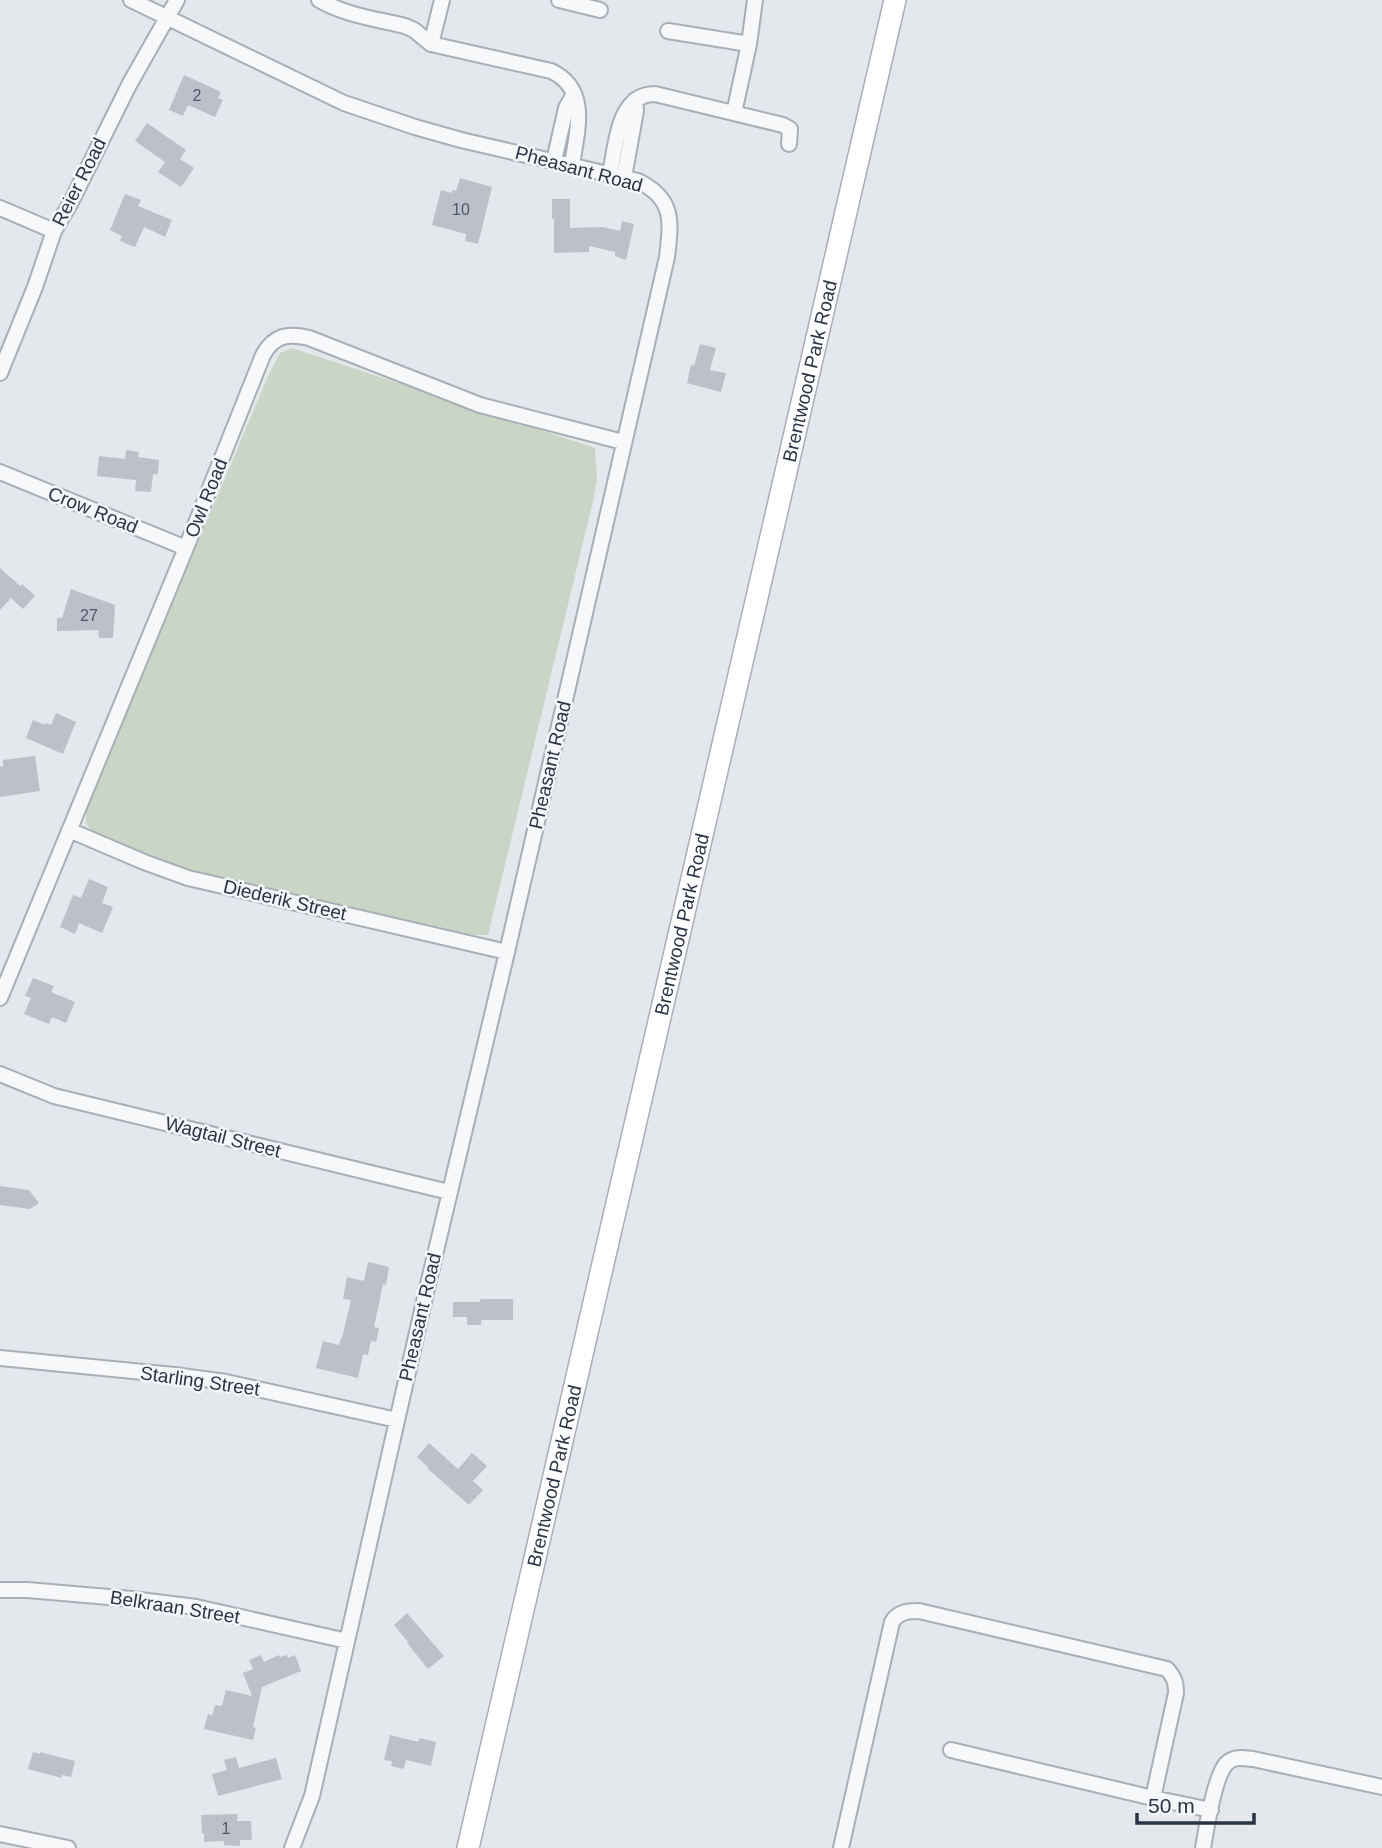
<svg xmlns="http://www.w3.org/2000/svg" width="1382" height="1848" font-family="Arial,sans-serif">
  <style>
    .green { fill: #c9d6c5 }
    .building { fill: #bbc0ca }
    .lines { fill: none; stroke-linecap: round; stroke-linejoin: round }
    .street-casing { stroke: #a9aeb7; stroke-width: 18 }
    .secondary-casing { stroke: #a9aeb7; stroke-width: 24 }
    .street { stroke: #f7f8fa; stroke-width: 14 }
    .secondary { stroke: #fff; stroke-width: 21 }
    .labels { text-anchor: middle; dominant-baseline: central; stroke-width: 5; stroke-linejoin: round; paint-order: stroke }
    .number-label { font-size: 16px; fill: #4f5766 }
    .street-label { font-size: 19px; fill: #2b3445; stroke: #f4f6f9 }
  </style>
  <rect width="100%" height="100%" fill="#e4e7ec"/>
  <path class="green" d="M 292,348 L 595,448 L 597,479 L 593,501 L 488,935 L 474,935 L 186,870 L 111,841 L 91,831 L 86,822 L 86,809 L 268,376 L 280,353 Z"/>
  <path class="building" d="M 184,75 L 221,92 L 218,98 L 223,100 L 215,117 L 188,105 L 183,116 L 169,110 Z
    M 147,123 L 186,150 L 180,159 L 194,168 L 181,187 L 158,172 L 165,162 L 135,141 Z
    M 460,178 L 492,187 L 478,244 L 465,241 L 466,234 L 432,225 L 441,190 L 452,193 L 452,190 L 456,191 Z
    M 125,194 L 141,200 L 138,206 L 172,220 L 165,237 L 144,227 L 135,247 L 120,241 L 122,236 L 110,230 Z
    M 552,199 L 570,199 L 570,228 L 603,227 L 620,231 L 622,221 L 634,224 L 626,260 L 615,256 L 615,252 L 589,246 L 589,252 L 554,253 L 554,219 L 552,219 Z
    M 700,344 L 716,348 L 710,370 L 726,373 L 721,392 L 687,383 L 691,365 L 694,366 Z
    M 126,450 L 139,452 L 138,457 L 159,460 L 158,474 L 153,474 L 151,492 L 135,491 L 136,480 L 97,476 L 99,456 L 125,459 Z
    M 0,568 L 20,586 L 22,584 L 35,596 L 23,609 L 11,598 L 0,610 Z
    M 71,589 L 115,605 L 113,638 L 99,638 L 98,630 L 57,631 L 57,618 L 62,618 Z
    M 56,713 L 76,722 L 63,754 L 26,738 L 33,720 L 45,725 L 45,723 L 51,725 Z
    M 35,756 L 40,791 L 0,797 L 0,767 L 3,766 L 3,760 Z
    M 89,879 L 108,887 L 102,903 L 113,907 L 102,933 L 79,923 L 75,934 L 60,927 L 73,895 L 81,898 Z
    M 33,978 L 54,986 L 51,992 L 75,1002 L 66,1023 L 52,1017 L 49,1024 L 24,1014 L 31,998 L 25,996 Z
    M 0,1186 L 29,1190 L 39,1203 L 30,1209 L 0,1205 Z
    M 368,1262 L 389,1267 L 386,1285 L 383,1284 L 374,1327 L 379,1328 L 376,1342 L 371,1341 L 368,1355 L 363,1354 L 358,1378 L 316,1368 L 323,1341 L 339,1345 L 341,1338 L 342,1338 L 351,1300 L 343,1299 L 347,1277 L 364,1281 Z
    M 481,1299 L 513,1299 L 513,1320 L 481,1320 L 481,1325 L 467,1325 L 467,1317 L 453,1317 L 453,1302 L 479,1302 Z
    M 429,1443 L 458,1469 L 472,1453 L 487,1466 L 473,1481 L 483,1490 L 469,1505 L 427,1468 L 428,1467 L 417,1457 Z
    M 407,1613 L 444,1656 L 428,1669 L 407,1643 L 408,1642 L 394,1625 Z
    M 261,1655 L 264,1662 L 279,1655 L 280,1657 L 287,1655 L 288,1658 L 295,1655 L 301,1671 L 262,1687 L 253,1727 L 256,1728 L 253,1740 L 204,1729 L 208,1714 L 212,1716 L 215,1705 L 222,1706 L 226,1690 L 252,1696 L 243,1673 L 253,1669 L 249,1660 Z
    M 390,1735 L 418,1742 L 419,1738 L 436,1742 L 431,1766 L 406,1760 L 404,1769 L 391,1766 L 392,1761 L 384,1760 Z
    M 33,1752 L 40,1754 L 40,1752 L 75,1761 L 71,1777 L 62,1775 L 62,1778 L 28,1769 Z
    M 236,1757 L 239,1768 L 276,1758 L 282,1779 L 218,1796 L 212,1774 L 227,1770 L 224,1760 Z
    M 238,1814 L 237,1821 L 251,1821 L 252,1840 L 240,1840 L 240,1846 L 224,1845 L 224,1841 L 204,1842 L 204,1833 L 202,1834 L 201,1815 Z"/>
  <g class="lines">
    <g class="street-casing">
      <path id="street" d="M 131,0 L 344,103 L 415,127 L 461,140 L 638,181 C 675,199 671,222 667,257 L 507,952 L 425,1297 L 312,1796 L 292,1848
        M 319,0 C 345,15 376,19 405,26 L 414,30 L 431,44 L 551,71 C 590,89 577,131 572,165
        M 559,0 L 600,10
        M 668,31 L 749,44
        M 431,44 L 442,0
        M 734,113 L 749,44 L 755,0
        M 554,161 L 566,108 L 574,94
        M 610,174 C 616,146 617,94 655,94 L 783,125 L 790,129 L 789,144
        M 624,177 L 636,111 L 635,100
        M 0,208 L 54,231
        M 0,373 L 35,287 L 54,231 L 70,204 L 129,85 L 177,0
        M 0,472 L 186,548
        M 69,830 L 144,862 L 188,878 L 507,952
        M 0,998 L 186,548 L 263,355 C 274,335 288,333 309,338 L 480,405 L 623,442
        M 0,1074 L 54,1096 L 449,1192
        M 0,1358 L 174,1375 L 226,1382 L 397,1420
        M 0,1590 L 27,1590 L 132,1599 L 196,1607 L 347,1641
        M 951,1750 L 1153,1798 L 1211,1810
        M 0,1834 L 68,1848
        M 841,1848 L 892,1622 C 898,1612 907,1611 919,1611 L 1167,1669 C 1174,1677 1176,1682 1176,1693 L 1153,1798
        M 1203,1848 C 1206,1830 1215,1774 1227,1763 C 1234,1756 1244,1758 1253,1759 L 1382,1787"/>
    </g>
    <g class="secondary-casing">
      <g id="secondary">
        <path id="s1" d="M 468,1848 L 895,0"/>
      </g>
    </g>
    <use href="#street" class="street"/>
    <use href="#secondary" class="secondary"/>
  </g>
  <g class="labels">
    <g class="number-label">
      <text x="197" y="95">2</text>
      <text x="461" y="209">10</text>
      <text x="89" y="615">27</text>
      <text x="226" y="1828">1</text>
    </g>
    <g class="street-label">
      <text transform="translate(579 169) rotate(15)">Pheasant Road</text>
      <text transform="translate(79 182) rotate(-63)">Reier Road</text>
      <text stroke="none"><textPath href="#s1" startOffset="1516">Brentwood Park Road</textPath></text>
      <text transform="translate(206 498) rotate(-68)">Owl Road</text>
      <text transform="translate(93 510) rotate(22)">Crow Road</text>
      <text transform="translate(550 765) rotate(-77)">Pheasant Road</text>
      <text transform="translate(285 900) rotate(13)">Diederik Street</text>
      <text stroke="none"><textPath href="#s1" startOffset="948">Brentwood Park Road</textPath></text>
      <text transform="translate(223 1137) rotate(14)">Wagtail Street</text>
      <text transform="translate(420 1317) rotate(-77)">Pheasant Road</text>
      <text transform="translate(200 1381) rotate(8)">Starling Street</text>
      <text stroke="none"><textPath href="#s1" startOffset="382">Brentwood Park Road</textPath></text>
      <text transform="translate(175 1607) rotate(9)">Belkraan Street</text>
    </g>
  </g>
  <path d="M1137 1813v10h117v-10" fill="none" stroke="#2b3445" stroke-width="3.5"/>
  <text x="1148" y="1813" font-size="21" fill="#2b3445" stroke="#f4f6f9" stroke-width="5" paint-order="stroke">50 m</text>
</svg>
